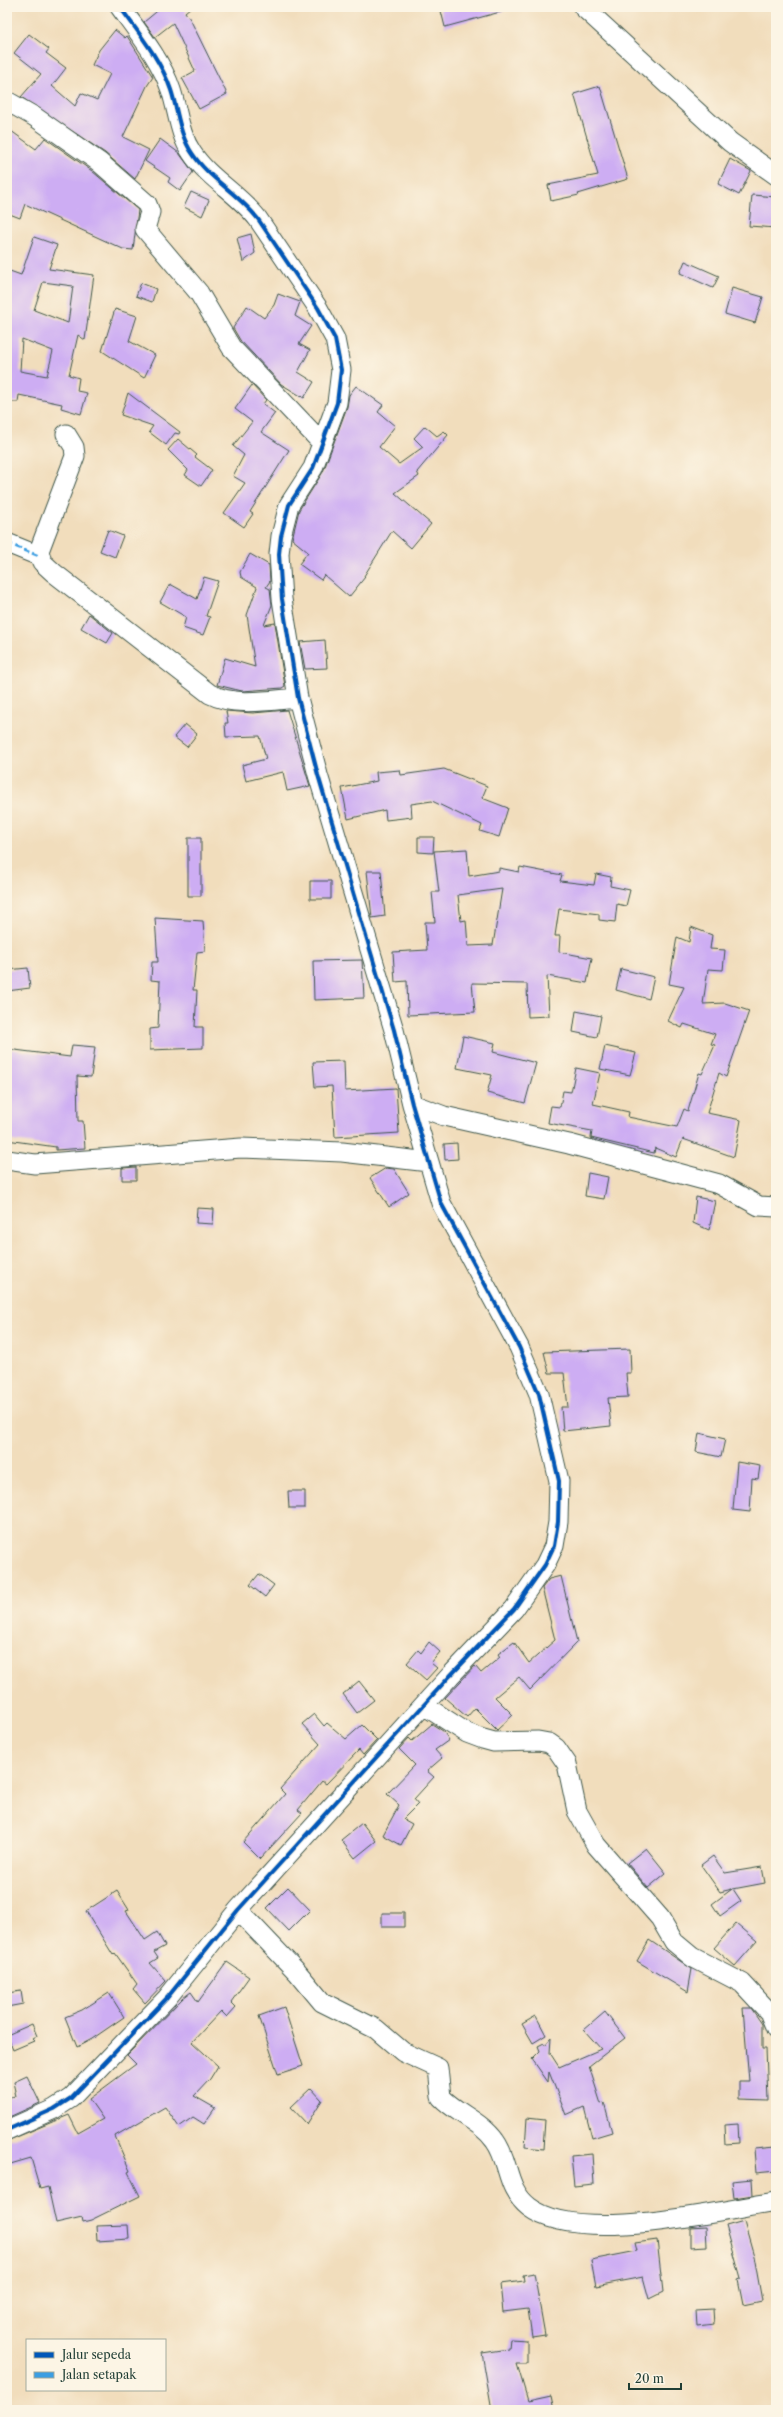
<svg xmlns="http://www.w3.org/2000/svg" width="783" height="2417" font-family="'Libre Caslon Text',serif">
  <style>
    .building { fill: #cdadf3; fill-rule: evenodd }
    .lines { fill: none; stroke-linecap: round; stroke-linejoin: round }
    .street-casing { stroke: #3e5548; stroke-width: 21 }
    .street { stroke: #fff; stroke-width: 19 }
    .quiet { stroke: #3c9ee2; stroke-width: 3; stroke-dasharray: 6 3; stroke-linecap: butt }
    .cycleway-casing { stroke: #fcf5e5; stroke-width: 6 }
    .cycleway { stroke: #0057b8; stroke-width: 4 }
  </style>
  <rect width="100%" height="100%" fill="#fcf5e5"/>
  <filter id="ink" filterUnits="userSpaceOnUse"><feTurbulence type="fractalNoise" baseFrequency=".025" numOctaves="2"/><feDisplacementMap in="SourceGraphic" scale="8" xChannelSelector="R" yChannelSelector="G"/><feConvolveMatrix kernelMatrix="1 2 1 2 8 2 1 2 1" color-interpolation-filters="sRGB"/></filter>
  <filter id="wash" filterUnits="userSpaceOnUse"><feTurbulence type="fractalNoise" baseFrequency=".012" numOctaves="4" result="noise"/><feDisplacementMap in="SourceGraphic" scale="16" xChannelSelector="R" yChannelSelector="G"/><feGaussianBlur stdDeviation="0.9" result="paint"/><feColorMatrix in="noise" values="0 0 0 0 0 0 0 0 0 0 0 0 0 0 0 0 0 1.4 0 .05"/><feComposite in="paint" operator="in"/></filter>
  <g filter="url(#wash)">
    <rect width="100%" height="100%" fill="#f1ddbc"/>
    <g id="blocks">
      <path class="building" d="M 162,7 L 191,7 L 185,12 L 190,19 L 227,94 L 199,109 L 182,78 L 195,71 L 173,23 L 155,37 L 144,22 Z
        M 440,7 L 503,7 L 504,11 L 445,27 Z
        M 115,30 L 125,38 L 127,36 L 153,77 L 147,86 L 123,137 L 149,150 L 135,179 L 105,153 L 21,97 L 41,74 L 14,53 L 29,34 L 49,49 L 46,53 L 66,68 L 52,86 L 75,106 L 81,93 L 97,100 L 110,74 L 92,65 L 99,50 Z
        M 600,86 L 628,179 L 578,194 L 579,195 L 551,201 L 548,185 L 598,175 L 574,94 Z
        M 7,128 L 36,149 L 45,138 L 92,171 L 138,210 L 133,250 L 123,249 L 25,204 L 20,218 L 7,213 Z
        M 160,139 L 179,153 L 193,172 L 180,191 L 168,182 L 170,178 L 145,161 Z
        M 730,159 L 751,171 L 739,195 L 718,184 Z
        M 191,192 L 209,200 L 202,216 L 184,207 Z
        M 752,195 L 776,197 L 776,228 L 749,226 Z
        M 251,234 L 255,253 L 243,262 L 237,238 Z
        M 34,237 L 57,245 L 49,269 L 94,275 L 85,340 L 78,335 L 69,375 L 79,378 L 77,391 L 87,393 L 81,414 L 61,408 L 62,404 L 19,395 L 18,402 L 7,402 L 7,270 L 21,275 ZM 43,282 L 73,286 L 68,323 L 34,310 ZM 22,339 L 53,351 L 47,376 L 20,371 Z
        M 685,261 L 719,276 L 713,288 L 680,273 Z
        M 141,283 L 156,289 L 152,302 L 136,296 Z
        M 732,288 L 763,297 L 755,323 L 725,314 Z
        M 278,294 L 300,302 L 295,316 L 311,326 L 299,344 L 310,350 L 298,372 L 314,382 L 304,398 L 281,384 L 240,340 L 233,328 L 247,306 L 264,318 L 274,305 Z
        M 115,309 L 137,316 L 129,341 L 155,355 L 144,378 L 102,351 Z
        M 252,385 L 266,400 L 263,404 L 275,413 L 261,432 L 289,450 L 250,512 L 253,514 L 244,527 L 224,513 L 245,483 L 233,476 L 244,455 L 233,446 L 252,422 L 235,409 Z
        M 356,386 L 383,405 L 378,412 L 395,426 L 379,447 L 399,464 L 423,447 L 414,438 L 425,426 L 437,436 L 444,431 L 448,435 L 417,472 L 419,476 L 395,493 L 431,524 L 411,548 L 392,531 L 364,576 L 365,577 L 349,597 L 324,575 L 321,580 L 299,564 L 308,552 L 292,539 L 299,510 L 323,472 L 347,407 L 349,395 Z
        M 128,393 L 180,432 L 179,434 L 175,433 L 166,445 L 149,432 L 153,426 L 121,415 Z
        M 178,439 L 197,455 L 195,457 L 212,470 L 201,486 L 185,475 L 188,470 L 168,450 Z
        M 108,530 L 123,536 L 115,557 L 100,551 Z
        M 250,554 L 269,565 L 270,581 L 266,587 L 270,589 L 272,605 L 264,625 L 275,623 L 285,686 L 282,688 L 242,691 L 217,685 L 225,658 L 255,667 L 247,615 L 257,587 L 241,577 L 240,572 Z
        M 204,577 L 218,581 L 206,616 L 210,617 L 203,635 L 183,628 L 186,617 L 160,602 L 170,584 L 197,599 Z
        M 89,614 L 113,633 L 107,643 L 81,628 Z
        M 325,640 L 327,668 L 305,669 L 300,642 Z
        M 287,710 L 310,786 L 287,791 L 283,772 L 246,781 L 242,765 L 266,759 L 260,736 L 226,737 L 225,723 L 228,723 L 226,711 L 253,713 Z
        M 185,724 L 197,734 L 187,747 L 174,737 Z
        M 444,769 L 487,786 L 482,798 L 508,808 L 499,837 L 480,831 L 482,825 L 432,801 L 411,804 L 412,817 L 386,820 L 385,810 L 348,819 L 342,788 L 377,781 L 376,772 L 400,770 L 401,775 Z
        M 418,837 L 434,837 L 433,853 L 418,852 Z
        M 188,838 L 201,838 L 201,896 L 188,896 Z
        M 467,849 L 469,876 L 499,871 L 499,868 L 519,872 L 520,867 L 562,875 L 560,881 L 594,885 L 596,874 L 611,877 L 610,886 L 630,890 L 626,906 L 617,904 L 615,922 L 599,920 L 599,914 L 559,909 L 555,936 L 560,936 L 559,952 L 592,958 L 587,983 L 547,976 L 549,1016 L 528,1017 L 527,984 L 472,983 L 475,1012 L 408,1015 L 407,981 L 395,982 L 393,952 L 427,950 L 425,922 L 435,922 L 432,892 L 439,892 L 434,851 ZM 502,889 L 493,945 L 468,946 L 466,920 L 461,921 L 458,895 Z
        M 367,871 L 381,871 L 385,916 L 372,918 Z
        M 310,881 L 331,881 L 331,899 L 310,899 Z
        M 155,918 L 203,921 L 205,951 L 197,952 L 193,990 L 197,990 L 195,1027 L 203,1027 L 203,1048 L 150,1050 L 150,1029 L 158,1028 L 160,981 L 151,980 L 152,962 L 158,962 Z
        M 691,927 L 712,935 L 710,949 L 725,950 L 723,970 L 708,969 L 703,1004 L 725,1003 L 749,1011 L 726,1077 L 719,1073 L 707,1113 L 741,1120 L 734,1157 L 683,1139 L 676,1157 L 655,1148 L 654,1153 L 591,1138 L 592,1131 L 548,1123 L 551,1106 L 560,1107 L 563,1091 L 571,1092 L 576,1068 L 600,1073 L 593,1104 L 629,1112 L 628,1117 L 677,1127 L 684,1109 L 688,1111 L 699,1073 L 702,1074 L 715,1045 L 711,1044 L 715,1034 L 684,1024 L 682,1028 L 668,1021 L 684,987 L 669,984 L 677,937 L 689,942 Z
        M 362,960 L 364,998 L 314,1000 L 313,961 Z
        M 28,968 L 30,988 L 7,991 L 7,970 Z
        M 621,969 L 654,977 L 649,999 L 616,990 Z
        M 576,1011 L 601,1016 L 597,1037 L 573,1032 Z
        M 463,1036 L 495,1043 L 493,1052 L 536,1063 L 525,1103 L 487,1093 L 492,1075 L 457,1068 Z
        M 72,1045 L 95,1047 L 91,1077 L 77,1076 L 78,1121 L 83,1121 L 85,1148 L 56,1150 L 56,1147 L 7,1140 L 7,1049 L 70,1057 Z
        M 605,1046 L 636,1053 L 630,1075 L 600,1069 Z
        M 344,1061 L 345,1091 L 396,1088 L 399,1133 L 335,1137 L 332,1086 L 315,1087 L 313,1062 Z
        M 457,1143 L 458,1159 L 445,1160 L 444,1144 Z
        M 136,1167 L 136,1180 L 122,1180 L 122,1168 Z
        M 386,1168 L 394,1169 L 409,1193 L 389,1207 L 370,1178 Z
        M 588,1173 L 608,1177 L 604,1199 L 585,1196 Z
        M 696,1197 L 715,1201 L 709,1230 L 693,1223 Z
        M 197,1208 L 214,1209 L 213,1224 L 196,1223 Z
        M 630,1349 L 631,1373 L 626,1373 L 628,1397 L 608,1398 L 611,1426 L 563,1431 L 561,1407 L 568,1407 L 564,1373 L 549,1373 L 544,1352 Z
        M 699,1433 L 725,1439 L 721,1457 L 696,1452 Z
        M 737,1462 L 760,1466 L 758,1479 L 752,1478 L 750,1512 L 733,1510 Z
        M 288,1491 L 305,1491 L 305,1508 L 289,1508 Z
        M 259,1574 L 274,1585 L 265,1597 L 250,1585 Z
        M 561,1576 L 577,1642 L 530,1690 L 519,1677 L 495,1697 L 513,1715 L 497,1730 L 475,1708 L 467,1717 L 445,1698 L 475,1666 L 481,1673 L 500,1657 L 498,1654 L 514,1642 L 529,1663 L 555,1640 L 542,1588 L 549,1579 Z
        M 429,1642 L 440,1652 L 431,1663 L 437,1668 L 426,1680 L 407,1663 L 418,1650 L 421,1653 Z
        M 359,1681 L 374,1700 L 357,1713 L 343,1694 Z
        M 314,1714 L 324,1726 L 327,1723 L 346,1739 L 362,1725 L 377,1740 L 363,1755 L 359,1750 L 326,1784 L 322,1781 L 298,1810 L 302,1813 L 260,1859 L 243,1842 L 285,1794 L 280,1789 L 320,1744 L 302,1724 Z
        M 432,1724 L 443,1731 L 449,1740 L 435,1750 L 442,1758 L 427,1771 L 434,1777 L 414,1799 L 418,1804 L 403,1819 L 412,1824 L 401,1845 L 383,1835 L 399,1805 L 387,1794 L 415,1765 L 399,1749 L 409,1738 L 412,1741 Z
        M 362,1823 L 376,1841 L 355,1858 L 341,1840 Z
        M 646,1848 L 666,1873 L 648,1888 L 627,1863 Z
        M 713,1856 L 725,1873 L 762,1867 L 765,1883 L 733,1889 L 741,1901 L 720,1916 L 712,1904 L 732,1889 L 720,1892 L 701,1865 Z
        M 288,1887 L 310,1910 L 289,1931 L 267,1908 Z
        M 117,1891 L 129,1910 L 126,1911 L 145,1940 L 157,1932 L 165,1946 L 154,1952 L 158,1958 L 150,1963 L 166,1981 L 145,2003 L 133,1989 L 137,1984 L 115,1953 L 113,1955 L 86,1911 Z
        M 382,1913 L 404,1913 L 404,1927 L 382,1927 Z
        M 736,1923 L 757,1941 L 735,1966 L 714,1948 Z
        M 649,1940 L 692,1969 L 688,1992 L 637,1961 Z
        M 227,1962 L 249,1977 L 231,2002 L 236,2007 L 227,2017 L 221,2011 L 192,2042 L 218,2066 L 210,2079 L 194,2096 L 215,2108 L 204,2124 L 193,2117 L 179,2127 L 165,2107 L 115,2136 L 130,2171 L 128,2172 L 140,2196 L 91,2220 L 83,2222 L 82,2217 L 56,2223 L 48,2187 L 40,2189 L 31,2158 L 7,2165 L 7,2141 L 69,2115 L 78,2133 L 103,2119 L 89,2099 L 136,2064 L 127,2055 L 183,1998 L 191,1992 L 198,2002 Z
        M 21,1991 L 23,2004 L 7,2007 L 7,1993 Z
        M 109,1993 L 124,2017 L 92,2039 L 77,2047 L 65,2017 L 82,2010 Z
        M 284,2007 L 303,2066 L 278,2074 L 259,2016 Z
        M 743,2008 L 751,2008 L 762,2024 L 762,2049 L 766,2049 L 768,2100 L 739,2099 L 739,2081 L 749,2081 Z
        M 605,2012 L 625,2038 L 589,2066 L 601,2104 L 604,2103 L 612,2132 L 592,2138 L 584,2107 L 566,2115 L 549,2072 L 548,2082 L 532,2059 L 540,2051 L 538,2046 L 544,2043 L 545,2045 L 551,2038 L 550,2053 L 559,2067 L 601,2049 L 584,2030 Z
        M 536,2016 L 546,2035 L 533,2043 L 522,2024 Z
        M 32,2024 L 37,2036 L 32,2039 L 34,2041 L 13,2050 L 7,2035 Z
        M 27,2076 L 40,2103 L 7,2118 L 7,2098 L 15,2096 L 14,2092 L 16,2091 L 14,2082 Z
        M 311,2088 L 322,2100 L 307,2124 L 291,2107 Z
        M 527,2118 L 545,2120 L 543,2149 L 525,2147 Z
        M 738,2124 L 739,2143 L 725,2144 L 724,2125 Z
        M 775,2147 L 776,2171 L 756,2173 L 754,2149 Z
        M 592,2154 L 594,2184 L 574,2186 L 571,2156 Z
        M 752,2179 L 753,2195 L 734,2198 L 732,2181 Z
        M 744,2221 L 754,2256 L 762,2301 L 743,2305 L 738,2280 L 741,2279 L 726,2226 Z
        M 128,2225 L 129,2239 L 97,2241 L 96,2226 Z
        M 706,2227 L 707,2246 L 690,2247 L 690,2228 Z
        M 657,2240 L 663,2292 L 649,2299 L 643,2277 L 596,2286 L 591,2260 L 637,2251 L 635,2243 Z
        M 534,2273 L 545,2335 L 532,2337 L 528,2309 L 503,2312 L 500,2284 L 524,2281 L 523,2275 Z
        M 713,2309 L 714,2325 L 697,2327 L 696,2310 Z
        M 510,2339 L 527,2340 L 527,2364 L 517,2364 L 528,2401 L 551,2396 L 554,2410 L 492,2410 L 482,2353 L 509,2349 Z"/>
    </g>
  </g>
  <g filter="url(#ink)">
    <use href="#blocks" fill-opacity="0" stroke="#3e5548" stroke-width="1"/>
    <g class="lines">
      <g class="street-casing">
        <path id="street" d="M 583,7 L 730,142 L 776,175
          M 7,101 L 35,117 L 99,162 L 147,204 L 150,212 L 145,229 L 199,293 L 231,347 L 321,442
          M 66,434 L 74,447 L 75,456 L 39,551 L 42,562 L 54,573 L 210,694 C 235,707 270,700 298,698
          M 7,543 L 39,556
          M 412,1104 L 444,1116 L 569,1144 L 719,1184 L 759,1206 L 776,1207
          M 7,1160 L 35,1164 L 241,1148 L 342,1152 L 429,1162
          M 425,1706 L 467,1733 L 483,1739 L 494,1742 L 538,1741 L 549,1743 L 556,1748 L 567,1764 L 577,1811 L 596,1845 L 660,1918 L 674,1942 L 692,1957 L 742,1983 L 769,2012 L 776,2029
          M 238,1910 L 298,1973 L 322,2002 L 376,2029 L 403,2052 L 438,2068 L 441,2097 C 456,2113 482,2122 495,2141 C 510,2161 505,2188 529,2207 C 578,2245 717,2211 776,2202
          M 7,2130 L 54,2109 L 71,2098 L 167,1998 L 238,1910 L 450,1676 L 514,1609 L 545,1565 L 554,1546 L 558,1522 L 559,1481 L 539,1394 L 519,1347 L 441,1203 L 412,1104 L 394,1030 L 318,775 L 298,698 L 282,599 L 279,554 L 281,536 L 289,505 L 313,468 L 337,403 L 341,370 L 335,339 L 318,308 L 258,219 C 239,194 209,179 192,153 C 179,134 178,111 171,90 C 161,60 138,32 120,7"/>
      </g>
      <use href="#street" class="street"/>
      <path class="quiet" d="M 7,543 L 39,556"/>
      <g class="cycleway-casing">
        <path id="cycleway" d="M 7,2130 L 54,2109 L 71,2098 L 167,1998 L 238,1910 L 450,1676 L 514,1609 L 545,1565 L 554,1546 L 558,1522 L 559,1481 L 539,1394 L 519,1347 L 441,1203 L 412,1104 L 394,1030 L 318,775 L 298,698 L 282,599 L 279,554 L 281,536 L 289,505 L 313,468 L 337,403 L 341,370 L 335,339 L 318,308 L 258,219 C 239,194 209,179 192,153 C 179,134 178,111 171,90 C 161,60 138,32 120,7"/>
      </g>
      <use href="#cycleway" class="cycleway"/>
    </g>
  </g>
  <rect width="783" height="2417" fill="none" stroke="#fcf5e5" stroke-width="24"/>
  <rect x="26" y="2339" width="140" height="52" fill="#fcf5e5" stroke="#a4ab9e"/>
  <rect x="34" y="2352" width="20" height="6" fill="#0057b8" stroke="#a4ab9e"/>
  <text x="62" y="2359" font-size="12" fill="#1f3d34">Jalur sepeda</text>
  <rect x="34" y="2372" width="20" height="6" fill="#3c9ee2" stroke="#a4ab9e"/>
  <text x="62" y="2379" font-size="12" fill="#1f3d34">Jalan setapak</text>
  <path d="M629 2383v6h52v-6" fill="none" stroke="#1f3d34" stroke-width="2"/>
  <text x="635" y="2383" font-size="12" fill="#1f3d34" stroke="#fcf5e5" stroke-width="3" paint-order="stroke">20 m</text>
</svg>
